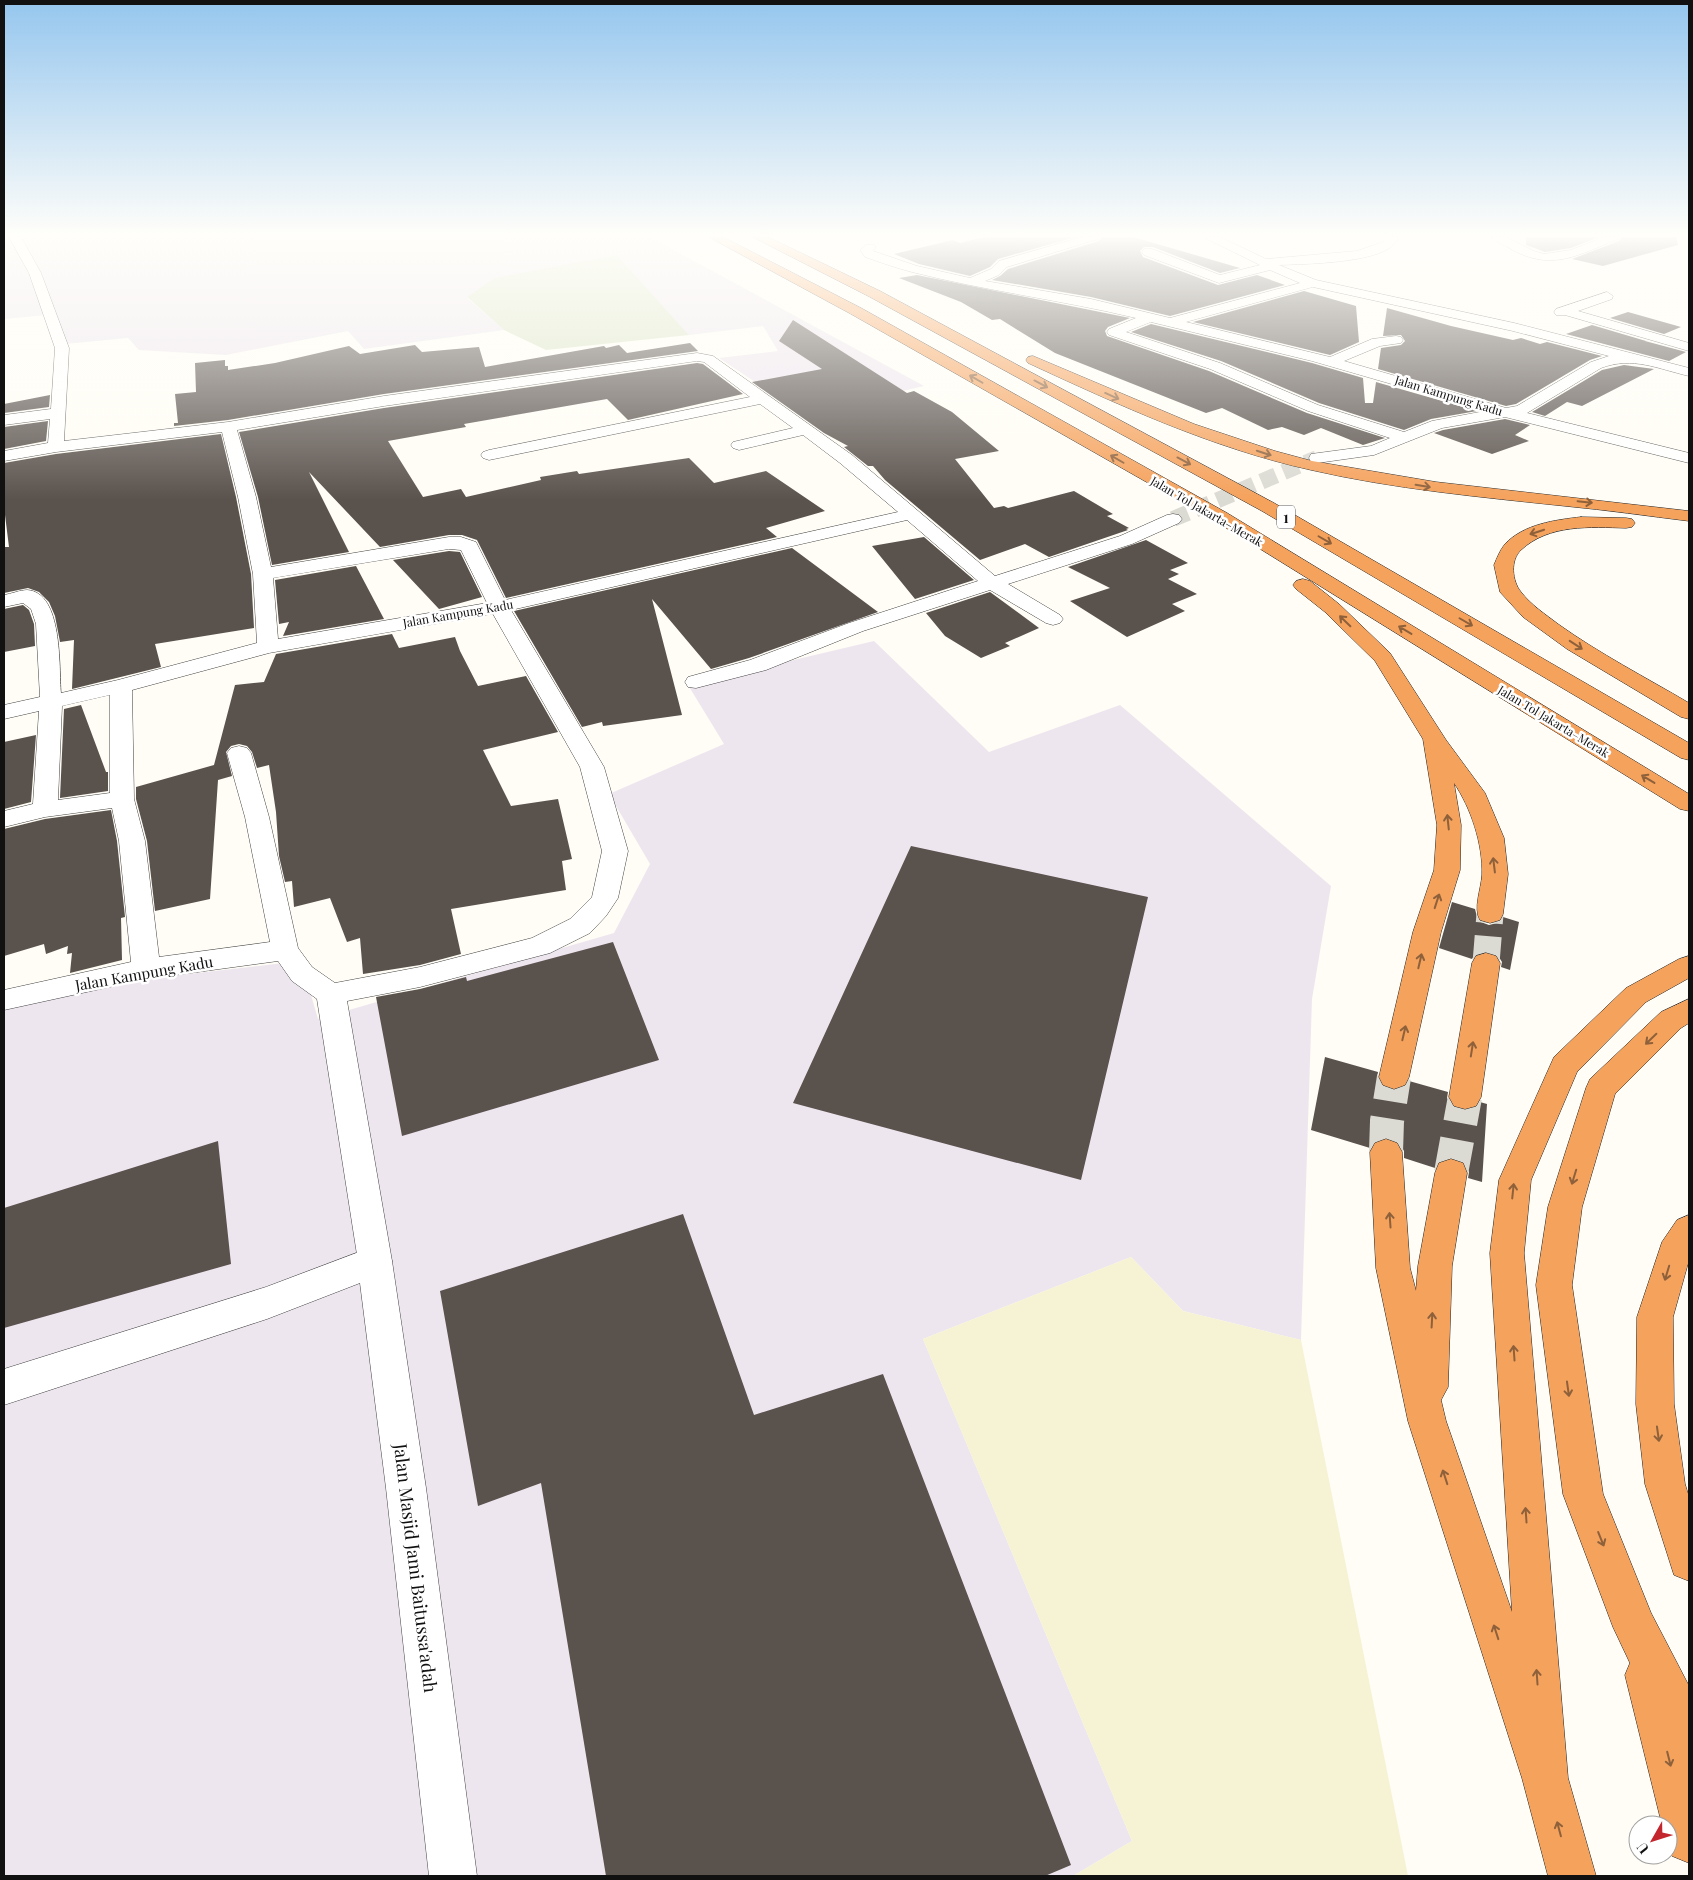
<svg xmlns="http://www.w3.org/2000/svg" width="1693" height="1880" font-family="'Playfair Display',serif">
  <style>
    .industrial { fill: #eee6ef }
    .farmland { fill: #f6f3d4 }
    .cemetery { fill: #d9e3c4 }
    .building { fill: #5a524d }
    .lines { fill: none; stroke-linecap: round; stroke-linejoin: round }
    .minor-tunnel { stroke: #dbdad3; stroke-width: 16; stroke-dasharray: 16 8; stroke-linecap: butt }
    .motorway-tunnel-far1 { stroke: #dbdad3; stroke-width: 27; stroke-dasharray: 27 13; stroke-linecap: butt }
    .motorway-tunnel { stroke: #dbdad3; stroke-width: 34; stroke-dasharray: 34 17; stroke-linecap: butt }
    .minor-casing { stroke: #444; stroke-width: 1 }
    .tertiary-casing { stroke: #444; stroke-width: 1 }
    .motorway-casing { stroke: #222; stroke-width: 1 }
    .minor { fill: #fff; fill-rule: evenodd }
    .tertiary { fill: #fff; fill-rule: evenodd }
    .motorway { fill: #f5a25d; fill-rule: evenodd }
    .oneway { stroke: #8e613b }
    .labels { text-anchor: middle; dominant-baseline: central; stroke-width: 5; stroke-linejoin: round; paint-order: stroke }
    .far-street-label { font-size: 12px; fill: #111; stroke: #fff }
    .shield { fill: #fff; stroke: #585858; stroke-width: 1 }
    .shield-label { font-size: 14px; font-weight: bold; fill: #111 }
    .street-label { font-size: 15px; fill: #111; stroke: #fff }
    .near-street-label { font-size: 18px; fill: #111; stroke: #fff }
  </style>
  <rect width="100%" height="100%" fill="#fffdf5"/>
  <path class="industrial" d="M 4,237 L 650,237 L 924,386 L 804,414 L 719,358 L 778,351 L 763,326 L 689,335 L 617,255 L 467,298 L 504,330 L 364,349 L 348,331 L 226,355 L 139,350 L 128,338 L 65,344 L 56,314 L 4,319 Z
    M 874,641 L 989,752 L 1120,705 L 1331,886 L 1312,999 L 1301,1340 L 1183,1311 L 1131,1257 L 923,1339 L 1132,1841 L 1073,1876 L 4,1876 L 4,1002 L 66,988 L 301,961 L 318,1019 L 614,933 L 650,864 L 609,794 L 724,744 L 688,685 Z"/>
  <path class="farmland" d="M 1131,1257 L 1183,1311 L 1301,1340 L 1408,1876 L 1073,1876 L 1132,1841 L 923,1339 Z"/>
  <path class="cemetery" d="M 617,255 L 689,335 L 546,350 L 504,330 L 467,297 L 495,278 Z"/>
  <path class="building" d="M 992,237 L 1076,237 L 998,259 L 990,267 L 970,276 L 919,264 L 894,254 L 953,240 L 960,243 L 980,238 Z
    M 1102,237 L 1133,237 L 1240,268 L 1220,273 L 1153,247 L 1144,247 L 1140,251 L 1143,257 L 1218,285 L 1257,275 L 1285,285 L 1170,316 L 1091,297 L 992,280 L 1000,276 L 1008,269 L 1099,241 Z
    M 1526,237 L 1599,237 L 1571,248 L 1545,252 L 1526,245 Z
    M 1622,237 L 1676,237 L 1678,245 L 1603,266 L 1572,259 L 1619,241 Z
    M 917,275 L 1130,318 L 1108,327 L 1105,331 L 1107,336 L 1209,371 L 1307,413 L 1385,438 L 1363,445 L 1321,428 L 1304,435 L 1282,427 L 1268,430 L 1222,408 L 1206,413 L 1055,353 L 1000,319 L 992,320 L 961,302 L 899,278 Z
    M 1304,291 L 1356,306 L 1359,342 L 1330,355 L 1193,322 Z
    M 1387,308 L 1451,326 L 1513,340 L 1521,338 L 1540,344 L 1547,342 L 1602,356 L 1590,360 L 1516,404 L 1506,406 L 1378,369 L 1381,348 L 1401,345 L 1405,341 L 1401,335 L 1383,336 Z
    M 1628,312 L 1681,327 L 1664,334 L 1610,318 Z
    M 793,320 L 907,393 L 914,391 L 952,412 L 999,451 L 955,459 L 994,508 L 1004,506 L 1008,508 L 1074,491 L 1113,514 L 1107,516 L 1129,528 L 1126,529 L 1128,530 L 1049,557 L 1025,544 L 980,560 L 885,480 L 873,466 L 868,466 L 844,447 L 848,446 L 824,433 L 752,382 L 822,369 L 779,341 Z
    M 1151,324 L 1312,363 L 1363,378 L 1365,403 L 1373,403 L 1376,382 L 1477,411 L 1431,419 L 1404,430 L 1319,403 L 1221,361 L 1131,332 Z
    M 1592,325 L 1646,341 L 1645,341 L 1686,352 L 1669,361 L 1566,334 Z
    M 690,343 L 698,351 L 384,394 L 228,420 L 174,426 L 174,423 L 178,423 L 175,394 L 196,392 L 195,363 L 225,360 L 225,366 L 228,366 L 228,370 L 275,363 L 349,346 L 360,354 L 415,345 L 422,352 L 479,347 L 485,367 L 604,346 L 606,348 L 619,345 L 627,353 Z
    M 697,363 L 703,364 L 743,394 L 628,420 L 607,399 L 464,424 L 466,427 L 388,441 L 423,497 L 461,489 L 466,497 L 541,480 L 540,477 L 577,471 L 579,474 L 689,458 L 714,483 L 766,471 L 825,511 L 766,528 L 777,537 L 506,598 L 477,540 L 462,535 L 449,535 L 380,547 L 309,472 L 349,552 L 272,565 L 258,497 L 239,432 L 384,408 Z
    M 1624,365 L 1654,369 L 1582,406 L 1567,402 L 1545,416 L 1532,412 L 1602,370 Z
    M 50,395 L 49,407 L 4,413 L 4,404 Z
    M 1505,419 L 1530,425 L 1515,435 L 1529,441 L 1492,454 L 1434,433 L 1443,430 Z
    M 48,421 L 46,441 L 4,449 L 4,427 Z
    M 221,434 L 236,497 L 251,574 L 254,628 L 155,644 L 161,667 L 72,689 L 74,640 L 60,642 L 55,616 L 49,602 L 39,592 L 28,588 L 4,593 L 4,547 L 9,547 L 4,507 L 4,463 L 56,454 Z
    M 924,537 L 974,580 L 915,599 L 872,546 Z
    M 1146,540 L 1188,563 L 1170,570 L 1179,574 L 1168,579 L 1197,594 L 1172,604 L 1185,611 L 1127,637 L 1070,601 L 1110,588 L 1068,567 Z
    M 792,548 L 878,612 L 749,658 L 711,669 L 652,599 L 682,715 L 603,726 L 602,722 L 582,727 L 514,611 Z
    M 449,551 L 460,552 L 482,597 L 439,609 L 393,560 Z
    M 356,566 L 384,619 L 283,636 L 289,622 L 279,624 L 275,580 Z
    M 990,592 L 1039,628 L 1005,643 L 1010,646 L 981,658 L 945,636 L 926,613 Z
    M 23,605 L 29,610 L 34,624 L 35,646 L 4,652 L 4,609 Z
    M 392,634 L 399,648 L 455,637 L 460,651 L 478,686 L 526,676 L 558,732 L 483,750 L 511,806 L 558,799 L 572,859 L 562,861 L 566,890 L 451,909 L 461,954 L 420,965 L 363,974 L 360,938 L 347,942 L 330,898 L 294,907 L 292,881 L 285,882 L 279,856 L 276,812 L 269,765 L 257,768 L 252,752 L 247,746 L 239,744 L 231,746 L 226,752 L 232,776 L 218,780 L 210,899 L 155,911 L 147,841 L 136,799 L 136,787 L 214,765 L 235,685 L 264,682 L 276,654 Z
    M 81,705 L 106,772 L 108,772 L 108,791 L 60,798 L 64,709 Z
    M 36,735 L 31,802 L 4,809 L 4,742 Z
    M 111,810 L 117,841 L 125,917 L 121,918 L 122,960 L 70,973 L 72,953 L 67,954 L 68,946 L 46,954 L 44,944 L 4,956 L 4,829 L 45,819 Z
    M 911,846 L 1148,897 L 1081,1180 L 793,1103 Z
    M 1452,902 L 1475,909 L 1478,921 L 1489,925 L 1501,922 L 1503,917 L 1519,922 L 1510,970 L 1501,967 L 1502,962 L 1497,954 L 1485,951 L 1475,954 L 1472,959 L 1439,948 Z
    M 613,942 L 659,1060 L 402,1136 L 376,997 L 420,989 L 466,977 L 467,981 Z
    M 1325,1057 L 1378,1072 L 1377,1078 L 1381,1086 L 1393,1091 L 1406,1087 L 1409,1081 L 1448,1092 L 1447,1098 L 1454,1108 L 1465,1111 L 1476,1108 L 1480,1102 L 1487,1104 L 1482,1182 L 1468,1178 L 1469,1172 L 1465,1162 L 1452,1157 L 1438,1161 L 1435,1168 L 1404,1158 L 1404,1151 L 1399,1142 L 1387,1137 L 1374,1141 L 1370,1148 L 1311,1130 Z
    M 218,1141 L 231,1264 L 4,1328 L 4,1208 Z
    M 683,1214 L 754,1415 L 883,1374 L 1071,1865 L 1045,1876 L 606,1876 L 541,1483 L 478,1506 L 440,1291 Z"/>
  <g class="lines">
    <path class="minor-tunnel" d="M 1173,519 L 1317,458"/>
    <path class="motorway-tunnel-far1" d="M 1486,963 L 1490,914"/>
    <path class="motorway-tunnel" d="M 1386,1152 L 1387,1121 L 1394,1077
      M 1451,1173 L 1465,1097"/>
    <g class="minor-casing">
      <path id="minor" d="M 9,237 L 21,237 L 41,273 L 69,348 L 64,441 L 228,422 L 384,396 L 697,353 L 713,356 L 852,455 L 995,576 L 1120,536 L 1167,515 L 1173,514 L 1179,515 L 1182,519 L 1179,523 L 1132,544 L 1008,584 L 1060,615 L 1063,619 L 1060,623 L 1053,625 L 1046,623 L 990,590 L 863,631 L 766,670 L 696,688 L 688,687 L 685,682 L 688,677 L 750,660 L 849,623 L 978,581 L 907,520 L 511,610 L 604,767 L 628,851 L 618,898 L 606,916 L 590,933 L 550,953 L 420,987 L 347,1001 L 392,1261 L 387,1272 L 375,1276 L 363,1272 L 358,1261 L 317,999 L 292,981 L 278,961 L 146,979 L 4,1010 L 4,990 L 131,962 L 119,841 L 112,808 L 45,817 L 4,827 L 4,811 L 33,804 L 39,711 L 4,719 L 4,705 L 40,697 L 36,624 L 31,609 L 23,603 L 4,607 L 4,595 C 11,594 20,590 27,590 C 63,592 59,667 61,693 L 118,680 L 257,643 L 253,574 L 238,497 L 222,432 L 56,452 L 4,461 L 4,451 L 48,443 L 50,419 L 4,425 L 4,415 L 51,409 L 55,348 L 29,273 ZM 697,361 L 704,362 L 750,397 L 489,450 L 483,452 L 481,455 L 483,458 L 489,460 L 760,404 L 793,428 L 733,442 L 731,445 L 733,448 L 739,450 L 803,435 L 840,463 L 898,512 L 505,600 L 476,542 L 461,537 L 449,537 L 271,567 L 256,497 L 237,430 L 384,406 ZM 449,549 L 461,550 L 487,603 L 278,639 L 273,578 ZM 493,614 L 580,767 L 602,851 L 592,897 L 570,919 L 532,938 L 420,967 L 335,983 L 312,967 L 298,948 L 269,817 L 251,753 L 247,748 L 239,746 L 231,748 L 227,753 L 245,817 L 270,942 L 159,957 L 145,841 L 134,799 L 132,690 L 269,653 ZM 110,695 L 110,793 L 58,800 L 62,706 Z
        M 1082,237 L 1100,237 L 1098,239 L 1007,267 L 999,275 L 985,281 L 1091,299 L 1170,318 L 1300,283 L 1270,270 L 1219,283 L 1144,255 L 1142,252 L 1144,249 L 1152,249 L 1220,275 L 1260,265 L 1207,239 L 1205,237 L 1220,237 L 1266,259 L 1357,251 L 1383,242 L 1387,237 L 1399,237 C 1397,240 1394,244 1392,246 C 1373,263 1305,264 1279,265 L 1316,280 L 1514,323 L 1689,368 L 1689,376 C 1658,369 1633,356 1601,368 L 1527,413 L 1689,453 L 1689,463 L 1505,417 L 1442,428 L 1374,455 L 1317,463 L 1311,462 L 1309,458 L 1311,454 L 1371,446 L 1390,438 L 1308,411 L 1210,369 L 1109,335 L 1107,332 L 1109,329 L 1136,318 C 1062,300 986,291 912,272 C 896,268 880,262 865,257 L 860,250 L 866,245 L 874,245 L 876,247 L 873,251 L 917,266 L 970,278 L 991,269 L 999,261 ZM 1313,287 L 1513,331 L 1609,356 L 1591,362 L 1517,406 L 1506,408 L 1344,361 L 1380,346 L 1401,343 L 1403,340 L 1401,337 L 1396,336 L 1372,339 L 1330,357 L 1186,322 ZM 1151,322 L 1312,361 L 1485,411 L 1432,421 L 1404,432 L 1318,405 L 1220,363 L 1126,332 Z
        M 1491,237 L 1506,237 L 1534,251 L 1544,254 L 1571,250 L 1604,237 L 1620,237 L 1618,239 C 1578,255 1552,272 1511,249 C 1505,245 1496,242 1491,237 Z
        M 1607,292 L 1613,296 L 1612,299 L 1578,311 L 1689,343 L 1689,351 L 1565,315 L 1556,315 L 1554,312 L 1556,309 Z"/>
    </g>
    <g class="tertiary-casing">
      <path id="tertiary" d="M 375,1246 L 387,1250 L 392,1261 L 426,1488 L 477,1876 L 429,1876 L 386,1488 L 360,1283 L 267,1319 L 4,1405 L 4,1369 L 266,1287 Z"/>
    </g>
    <g class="motorway-casing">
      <path id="motorway" d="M 709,237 L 723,237 L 861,308 L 1227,513 L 1689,794 L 1689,811 L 1680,809 L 1215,521 L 851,314 Z
        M 753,237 L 768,237 L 880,291 L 1274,503 L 1689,743 L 1689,760 L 1681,758 L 1262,511 L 870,297 Z
        M 1033,356 L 1194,424 L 1275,451 L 1312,461 L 1436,482 L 1689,511 L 1689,521 C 1648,516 1607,510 1565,506 C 1480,497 1394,489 1311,470 C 1212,448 1119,405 1028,363 L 1026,360 L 1028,357 Z
        M 1581,517 L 1626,518 L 1632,519 L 1635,523 L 1632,527 L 1626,528 C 1590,527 1549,524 1521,550 C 1510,560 1512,581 1521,592 C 1531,605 1545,614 1558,624 C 1600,654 1645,677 1689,703 L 1689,719 L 1681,717 L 1567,649 L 1523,617 L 1500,592 L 1494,565 C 1497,558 1500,550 1505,544 C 1524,524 1555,520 1581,517 Z
        M 1303,579 L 1310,581 L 1339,604 L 1390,653 L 1446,740 L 1485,793 L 1504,838 L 1508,874 L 1503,914 L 1500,920 L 1490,923 L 1480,920 C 1473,908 1481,890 1482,875 C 1483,844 1471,808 1454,783 L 1461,825 L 1460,870 L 1441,932 L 1409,1077 L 1405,1085 L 1394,1089 L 1383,1085 L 1379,1077 L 1413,932 L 1434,870 L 1437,825 L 1423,739 L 1375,661 L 1325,612 L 1296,589 L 1293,585 L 1296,581 Z
        M 1486,953 L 1496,956 L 1500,963 L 1481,1097 L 1476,1106 L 1465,1109 L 1454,1106 L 1449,1097 L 1472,963 L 1476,956 Z
        M 1689,956 L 1689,978 L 1646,1002 L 1577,1072 L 1531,1180 L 1524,1253 L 1568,1778 L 1596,1876 L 1548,1876 L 1522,1778 L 1408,1421 L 1376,1268 L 1370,1152 L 1375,1143 L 1386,1139 L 1397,1143 L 1402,1152 L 1410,1268 L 1416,1291 L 1418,1266 L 1435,1173 L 1439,1163 L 1451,1159 L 1463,1163 L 1467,1173 L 1452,1266 L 1448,1387 L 1441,1400 L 1446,1421 L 1512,1612 L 1490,1253 L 1499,1180 L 1554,1057 L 1626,988 L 1679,959 Z
        M 1689,999 L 1689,1023 L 1681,1028 L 1615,1094 L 1582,1207 L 1572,1285 L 1603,1494 L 1651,1613 L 1689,1686 L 1689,1863 L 1672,1856 L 1668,1846 L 1668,1825 L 1662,1825 L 1625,1675 L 1630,1663 L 1613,1627 L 1563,1494 L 1536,1285 L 1548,1207 L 1586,1088 L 1590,1079 L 1661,1012 Z
        M 1689,1215 L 1689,1260 L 1673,1317 L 1674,1404 L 1685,1484 L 1689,1497 L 1689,1581 L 1674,1575 L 1645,1484 L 1636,1404 L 1637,1317 L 1662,1242 L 1677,1220 Z"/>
    </g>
    <use href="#minor" class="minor"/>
    <use href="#tertiary" class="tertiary"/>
    <use href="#motorway" class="motorway"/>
  </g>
  <defs><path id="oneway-shaft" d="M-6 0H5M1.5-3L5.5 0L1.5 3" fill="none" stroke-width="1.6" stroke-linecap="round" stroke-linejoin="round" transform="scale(1.25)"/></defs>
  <g class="oneway">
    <use href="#oneway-shaft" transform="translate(976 379) rotate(-150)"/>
    <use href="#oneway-shaft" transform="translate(1041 384) rotate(28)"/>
    <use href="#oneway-shaft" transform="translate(1112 396) rotate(24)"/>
    <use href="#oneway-shaft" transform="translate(1264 453) rotate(18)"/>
    <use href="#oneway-shaft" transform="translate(1117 459) rotate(-150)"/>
    <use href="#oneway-shaft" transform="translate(1184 461) rotate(28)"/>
    <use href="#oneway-shaft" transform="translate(1423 486) rotate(9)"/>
    <use href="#oneway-shaft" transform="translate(1585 502) rotate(6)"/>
    <use href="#oneway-shaft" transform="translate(1537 532) rotate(162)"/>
    <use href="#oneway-shaft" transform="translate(1325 540) rotate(30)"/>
    <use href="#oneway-shaft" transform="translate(1345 621) rotate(-136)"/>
    <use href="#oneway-shaft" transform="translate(1466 622) rotate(30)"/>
    <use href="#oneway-shaft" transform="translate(1405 630) rotate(-149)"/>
    <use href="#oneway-shaft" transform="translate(1576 645) rotate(33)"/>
    <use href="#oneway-shaft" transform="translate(1648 779) rotate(-149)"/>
    <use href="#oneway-shaft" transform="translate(1448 822) rotate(-96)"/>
    <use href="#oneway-shaft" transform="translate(1494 865) rotate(-97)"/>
    <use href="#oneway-shaft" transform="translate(1437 901) rotate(-72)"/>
    <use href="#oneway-shaft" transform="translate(1420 961) rotate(-77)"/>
    <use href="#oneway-shaft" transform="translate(1404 1033) rotate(-77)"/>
    <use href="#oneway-shaft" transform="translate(1651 1039) rotate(136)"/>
    <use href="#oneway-shaft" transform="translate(1472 1049) rotate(-81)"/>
    <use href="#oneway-shaft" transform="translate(1574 1177) rotate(107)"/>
    <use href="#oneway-shaft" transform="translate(1513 1191) rotate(-84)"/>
    <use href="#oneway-shaft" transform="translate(1390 1220) rotate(-94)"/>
    <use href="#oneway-shaft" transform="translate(1667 1273) rotate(107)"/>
    <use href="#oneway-shaft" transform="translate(1432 1320) rotate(-87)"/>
    <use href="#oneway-shaft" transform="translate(1514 1353) rotate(-94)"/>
    <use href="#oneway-shaft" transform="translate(1568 1389) rotate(82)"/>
    <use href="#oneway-shaft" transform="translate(1658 1434) rotate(82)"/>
    <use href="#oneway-shaft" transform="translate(1445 1477) rotate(-108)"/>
    <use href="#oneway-shaft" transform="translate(1526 1515) rotate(-94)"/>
    <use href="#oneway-shaft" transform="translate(1601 1539) rotate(68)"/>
    <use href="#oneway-shaft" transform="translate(1496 1632) rotate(-108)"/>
    <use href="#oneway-shaft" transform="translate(1537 1677) rotate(-94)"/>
    <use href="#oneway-shaft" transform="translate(1669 1759) rotate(76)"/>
    <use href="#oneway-shaft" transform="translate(1559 1829) rotate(-105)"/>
  </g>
  <linearGradient id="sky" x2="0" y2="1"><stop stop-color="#95c6ee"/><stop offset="0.47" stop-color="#fffefa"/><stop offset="1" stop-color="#fffefa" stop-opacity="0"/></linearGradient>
  <rect width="1693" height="500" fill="url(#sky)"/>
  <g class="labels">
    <g class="far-street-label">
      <text transform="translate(1449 395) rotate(17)">Jalan Kampung Kadu</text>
      <text transform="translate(1207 511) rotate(30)">Jalan Tol Jakarta–Merak</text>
      <text transform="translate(458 613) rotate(-10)">Jalan Kampung Kadu</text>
      <text transform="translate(1554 721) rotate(31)">Jalan Tol Jakarta–Merak</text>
    </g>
    <rect class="shield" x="1277" y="505.5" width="18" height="23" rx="4"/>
    <g class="shield-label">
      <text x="1286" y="517">1</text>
    </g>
    <g class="street-label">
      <text transform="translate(144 973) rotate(-10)">Jalan Kampung Kadu</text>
    </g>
    <g class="near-street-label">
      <text transform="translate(416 1568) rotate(83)">Jalan Masjid Jami Baitussa'adah</text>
    </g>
  </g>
  <rect width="1693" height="1880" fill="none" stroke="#111111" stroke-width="10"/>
  <g transform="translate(1653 1840) rotate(231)"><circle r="24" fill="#ffffff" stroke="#a0a0a0"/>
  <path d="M0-4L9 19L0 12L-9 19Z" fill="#c4262e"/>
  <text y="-8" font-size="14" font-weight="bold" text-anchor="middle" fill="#111111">U</text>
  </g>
</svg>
